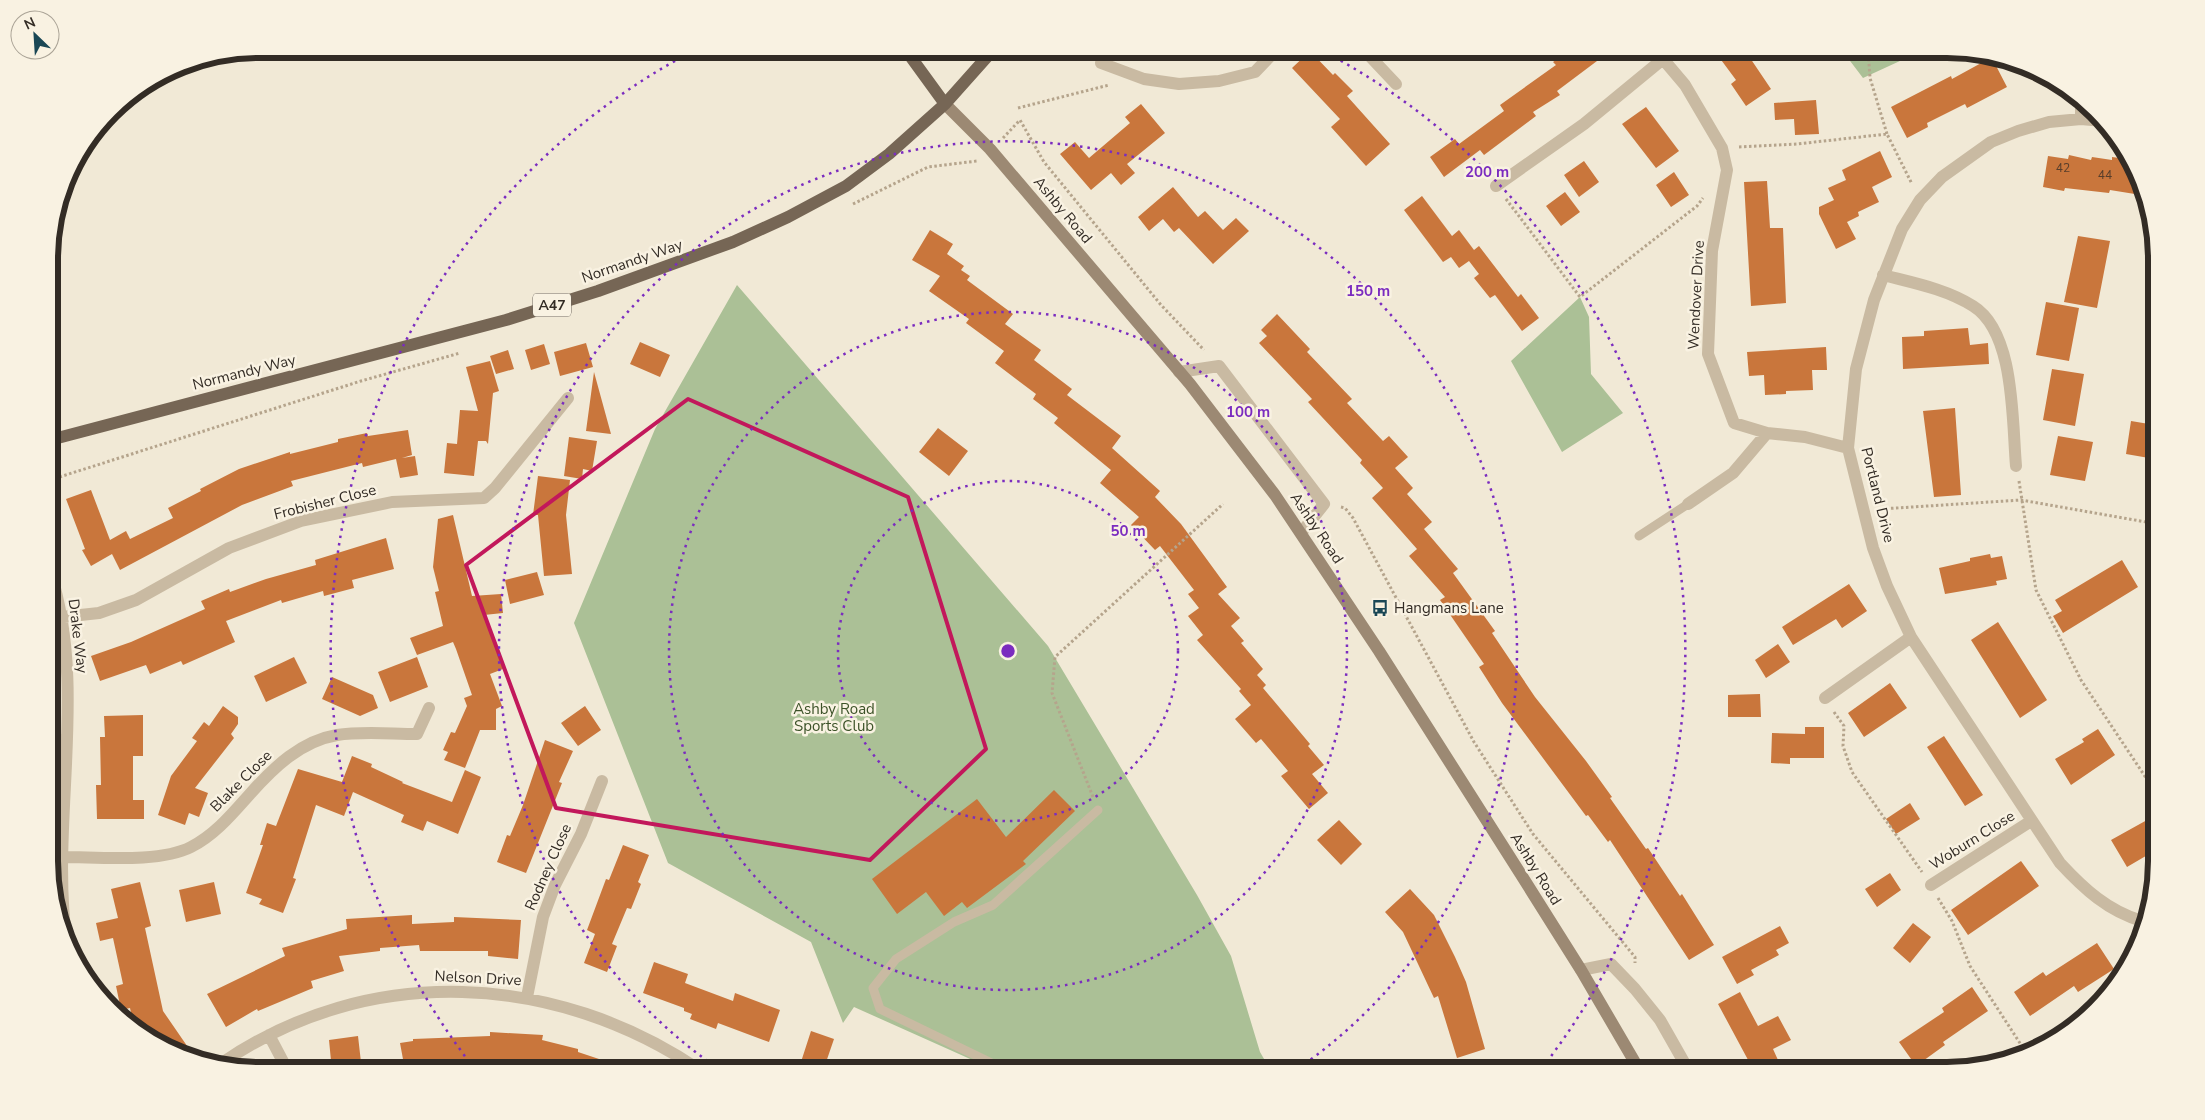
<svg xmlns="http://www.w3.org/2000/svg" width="2205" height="1120" font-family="'Nunito Sans',sans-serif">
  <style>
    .green { fill: #abc096 }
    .building { fill: #c9763c }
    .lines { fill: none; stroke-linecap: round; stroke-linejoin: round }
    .path { stroke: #b5a48c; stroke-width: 3; stroke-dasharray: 2.5 2.5; stroke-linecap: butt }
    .lane { stroke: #c9baa2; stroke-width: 9 }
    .street { stroke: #c9baa2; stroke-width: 12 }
    .secondary { stroke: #9c8973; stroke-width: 12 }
    .primary { stroke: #766655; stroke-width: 12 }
    .marked { fill: none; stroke: #c2185b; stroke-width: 4; stroke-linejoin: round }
    .ring { fill: none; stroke: #7b2cbf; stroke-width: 2.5; stroke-dasharray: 2.5 5 }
    .labels { text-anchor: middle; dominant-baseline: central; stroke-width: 5; stroke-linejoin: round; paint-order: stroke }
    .number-label { font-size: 12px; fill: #583e2b }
    .shield { fill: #f9f2e2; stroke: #6e675e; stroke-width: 1 }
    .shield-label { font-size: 14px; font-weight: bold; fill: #332c25 }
    .street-label { font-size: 15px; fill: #332c25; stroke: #f9f2e2 }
    .poi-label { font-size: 15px; fill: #332c25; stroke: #f9f2e2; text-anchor: start }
    .park-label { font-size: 15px; fill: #3c5228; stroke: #f9f2e2 }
    .rim { fill: none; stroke: #332c25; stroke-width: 6 }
    .centre { fill: #7b2cbf; stroke: #f9f2e2; stroke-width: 2.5 }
    .ring-label { font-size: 15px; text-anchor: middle; font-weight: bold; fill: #7b2cbf; stroke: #f9f2e2; stroke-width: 5; stroke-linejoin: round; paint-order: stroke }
  </style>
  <rect width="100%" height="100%" fill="#f1e9d6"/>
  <path class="green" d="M 1841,49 L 1926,49 L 1863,78 Z
    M 737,285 L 1048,646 L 1197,895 L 1231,956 L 1260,1052 L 1271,1071 L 997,1071 L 854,1007 L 843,1023 L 811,942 L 668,863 L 574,623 L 655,429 Z
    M 1580,297 L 1589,317 L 1591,374 L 1623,413 L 1562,452 L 1511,361 Z"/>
  <path class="building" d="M 1571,49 L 1613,49 L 1557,91 L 1560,95 L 1533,112 L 1536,116 L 1484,155 L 1480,150 L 1444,177 L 1430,157 L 1455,139 L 1459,144 L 1504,111 L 1500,105 L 1556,65 L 1553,62 Z
    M 1713,49 L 1744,49 L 1771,89 L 1746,106 L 1731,84 L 1736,80 Z
    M 1310,51 L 1333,75 L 1335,73 L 1353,91 L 1347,96 L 1390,144 L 1366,166 L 1331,127 L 1340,119 L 1292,68 Z
    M 1993,60 L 2007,87 L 1967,108 L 1965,104 L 1927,123 L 1928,127 L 1907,138 L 1891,107 L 1951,76 L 1952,79 L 1983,62 L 1984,64 Z
    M 1816,100 L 1819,134 L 1795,135 L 1794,119 L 1775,120 L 1774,103 Z
    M 1141,104 L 1165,133 L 1127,164 L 1135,173 L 1121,185 L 1111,173 L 1091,190 L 1060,154 L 1075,142 L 1089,158 L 1130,123 L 1125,117 Z
    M 1646,107 L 1679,151 L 1656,168 L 1622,124 Z
    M 1880,151 L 1892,177 L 1872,187 L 1879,202 L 1858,212 L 1859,216 L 1847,222 L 1856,239 L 1836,249 L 1819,214 L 1819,207 L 1834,200 L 1828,188 L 1846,180 L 1842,170 Z
    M 2069,155 L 2091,160 L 2092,157 L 2112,160 L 2112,157 L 2127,159 L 2141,195 L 2110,190 L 2109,193 L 2065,188 L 2064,191 L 2043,187 L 2048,156 L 2068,159 Z
    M 1584,161 L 1599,182 L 1579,197 L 1564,175 Z
    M 1674,172 L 1689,195 L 1671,207 L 1656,185 Z
    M 1767,181 L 1770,228 L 1783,228 L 1786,303 L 1751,306 L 1744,182 Z
    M 1173,187 L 1198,217 L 1205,211 L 1223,230 L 1236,218 L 1249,231 L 1213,264 L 1179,228 L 1174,232 L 1163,219 L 1149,231 L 1138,217 Z
    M 1565,192 L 1580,212 L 1561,226 L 1546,206 Z
    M 1422,196 L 1452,236 L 1459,230 L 1474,250 L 1479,246 L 1518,297 L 1521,294 L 1539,318 L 1522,331 L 1495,295 L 1490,298 L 1474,278 L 1479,274 L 1469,261 L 1459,268 L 1451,257 L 1443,262 L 1404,210 Z
    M 930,230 L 953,244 L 947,254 L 964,266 L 961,270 L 970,276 L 967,280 L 1013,314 L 1005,324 L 1041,350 L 1034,360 L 1072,389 L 1067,395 L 1121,436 L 1112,448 L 1160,491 L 1155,497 L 1181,524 L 1227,587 L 1218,594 L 1240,618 L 1231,626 L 1244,641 L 1241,643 L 1263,669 L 1257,675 L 1266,685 L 1263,688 L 1310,744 L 1308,746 L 1324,765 L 1312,774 L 1328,793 L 1309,809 L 1281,776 L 1288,771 L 1261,739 L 1256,743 L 1235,719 L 1251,705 L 1239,691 L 1241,689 L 1197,640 L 1203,635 L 1188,616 L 1199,608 L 1188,594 L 1194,590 L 1160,546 L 1155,550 L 1131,525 L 1139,517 L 1100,483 L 1111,470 L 1054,423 L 1058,418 L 1033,399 L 1036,394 L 995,363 L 1004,351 L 966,323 L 969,319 L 929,291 L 940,276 L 912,260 Z
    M 2078,236 L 2110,241 L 2097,308 L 2064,302 Z
    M 2046,302 L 2079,308 L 2069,361 L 2036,355 Z
    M 1277,314 L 1310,349 L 1307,352 L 1352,399 L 1347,403 L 1383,441 L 1389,436 L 1408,457 L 1395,468 L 1413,488 L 1407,494 L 1432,522 L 1424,529 L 1458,569 L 1453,573 L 1495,631 L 1492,633 L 1535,697 L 1586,761 L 1612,797 L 1610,798 L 1646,849 L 1648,848 L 1680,896 L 1682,894 L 1714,945 L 1689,960 L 1610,840 L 1608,842 L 1588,815 L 1586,816 L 1502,703 L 1479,667 L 1484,664 L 1440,600 L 1445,597 L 1409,556 L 1417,549 L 1372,498 L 1383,488 L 1360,463 L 1362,460 L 1308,402 L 1312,399 L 1259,343 L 1267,336 L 1261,330 Z
    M 1968,328 L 1970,345 L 1988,343 L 1989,364 L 1903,369 L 1902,337 L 1924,336 L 1924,331 Z
    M 640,342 L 670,355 L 660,377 L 630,364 Z
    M 586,343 L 593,367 L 560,376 L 554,352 Z
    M 544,344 L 550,364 L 531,370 L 525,350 Z
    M 1826,347 L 1827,370 L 1812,370 L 1813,390 L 1786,391 L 1786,394 L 1765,395 L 1764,375 L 1749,376 L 1747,352 Z
    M 508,350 L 514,369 L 496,374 L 490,356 Z
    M 490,361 L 499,391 L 493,393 L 488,444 L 486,441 L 478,441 L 474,476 L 444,473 L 447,443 L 457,444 L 460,410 L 478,411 L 466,367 Z
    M 2052,369 L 2084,374 L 2075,426 L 2043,420 Z
    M 594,372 L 611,434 L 586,431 Z
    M 1955,408 L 1961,495 L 1934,497 L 1923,411 Z
    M 2131,421 L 2155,425 L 2155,453 L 2150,452 L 2149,458 L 2126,454 Z
    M 938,428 L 968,451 L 949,476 L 919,452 Z
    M 408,430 L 412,455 L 402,458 L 415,456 L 418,475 L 400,478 L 396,459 L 363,467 L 362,463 L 291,481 L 293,486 L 242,505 L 120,570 L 112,554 L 91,566 L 82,550 L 85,549 L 66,499 L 91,490 L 110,540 L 126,531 L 130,539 L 173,518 L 168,508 L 201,491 L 200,489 L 239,469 L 290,452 L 290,454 L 338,442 L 338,439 L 367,433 L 368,436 Z
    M 2058,436 L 2093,442 L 2085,481 L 2050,475 Z
    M 569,437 L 597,441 L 592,471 L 583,469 L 582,479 L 564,476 Z
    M 538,476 L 570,480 L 566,515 L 572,574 L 544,576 L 538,515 L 533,515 Z
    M 453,515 L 472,596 L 501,594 L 503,613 L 484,615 L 503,669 L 490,674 L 502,706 L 496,709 L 496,730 L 480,730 L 465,768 L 444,760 L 448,752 L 443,750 L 451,732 L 455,733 L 467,706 L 464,698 L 472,695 L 456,649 L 453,642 L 417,655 L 410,638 L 443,626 L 435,592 L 439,591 L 433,567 L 438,519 Z
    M 386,538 L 394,569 L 352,580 L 354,588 L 324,596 L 323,591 L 282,603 L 281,600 L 226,621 L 235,642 L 183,665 L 181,661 L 150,674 L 146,665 L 100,681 L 91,656 L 131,642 L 205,609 L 201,601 L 229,589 L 230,592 L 266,579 L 316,565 L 315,560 Z
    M 1990,554 L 1991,558 L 2002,556 L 2007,579 L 1996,581 L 1997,585 L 1945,594 L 1939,568 L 1970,561 L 1970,558 Z
    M 2122,560 L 2138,587 L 2063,633 L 2053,616 L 2062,611 L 2055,600 Z
    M 537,572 L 544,595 L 510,604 L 505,580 Z
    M 1849,584 L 1867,611 L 1842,628 L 1836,619 L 1793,645 L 1782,627 Z
    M 1998,622 L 2047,700 L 2020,718 L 1971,640 Z
    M 1778,644 L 1790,662 L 1766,678 L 1755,660 Z
    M 294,657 L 307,683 L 266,702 L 254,676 Z
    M 417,657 L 428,687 L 390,702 L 378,672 Z
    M 332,677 L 373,695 L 378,708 L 360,716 L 322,699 Z
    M 1890,683 L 1907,708 L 1864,737 L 1848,713 Z
    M 1760,694 L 1761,717 L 1728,717 L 1728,695 Z
    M 223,706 L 238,717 L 238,724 L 231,734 L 234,738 L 195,788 L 208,793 L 199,817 L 189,813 L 185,825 L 158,815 L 171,776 L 197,741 L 192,738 L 204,722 L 209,726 Z
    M 585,706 L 601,730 L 578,746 L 561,723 Z
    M 143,715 L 143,756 L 133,756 L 133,800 L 144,800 L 144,819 L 97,819 L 96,785 L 101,785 L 100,737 L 105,737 L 104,716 Z
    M 1805,727 L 1824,727 L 1824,758 L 1790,758 L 1790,764 L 1771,763 L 1772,733 L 1805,734 Z
    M 2098,729 L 2115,755 L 2071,785 L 2055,759 L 2084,742 L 2082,739 Z
    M 1944,736 L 1983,795 L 1965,806 L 1927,747 Z
    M 545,740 L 573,751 L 559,782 L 562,783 L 526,873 L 497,862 L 507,835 L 510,836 L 523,805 Z
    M 352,756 L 372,764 L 371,767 L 403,782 L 402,783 L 452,802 L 465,770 L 481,777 L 458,834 L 427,821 L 423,831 L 401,822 L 404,815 L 353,792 L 344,816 L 316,805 L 293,878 L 296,879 L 283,913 L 259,904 L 262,899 L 246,893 L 263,845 L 260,845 L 267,823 L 276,826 L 298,769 L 342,782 Z
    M 1054,790 L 1075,811 L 1023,861 L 1026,864 L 967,908 L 962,902 L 944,916 L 926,892 L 897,914 L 872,879 L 977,799 L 1006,837 Z
    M 1910,803 L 1920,819 L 1896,834 L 1886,819 Z
    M 2156,815 L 2156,850 L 2127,867 L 2111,840 Z
    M 1339,820 L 1362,844 L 1341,865 L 1317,840 Z
    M 623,845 L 649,855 L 638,882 L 641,884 L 631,909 L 627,908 L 612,944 L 617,946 L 607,972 L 584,963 L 595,934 L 587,930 L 606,879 L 609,880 Z
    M 2021,861 L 2039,886 L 1968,935 L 1951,910 Z
    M 1890,873 L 1901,890 L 1877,907 L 1865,889 Z
    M 140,882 L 151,926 L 145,928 L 163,1011 L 194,1056 L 166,1050 L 133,1022 L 130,1008 L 121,1010 L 116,986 L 123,984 L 113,938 L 100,941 L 96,923 L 118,918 L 111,889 Z
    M 214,882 L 221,914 L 186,922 L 179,890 Z
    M 1410,889 L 1434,915 L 1455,957 L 1466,982 L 1485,1049 L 1457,1058 L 1438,996 L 1434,998 L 1403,932 L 1385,912 Z
    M 412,915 L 412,924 L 454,922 L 454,917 L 521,920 L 518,959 L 488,956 L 488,951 L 420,951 L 419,945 L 380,948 L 380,951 L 339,956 L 344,971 L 311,981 L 313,988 L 258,1011 L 257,1009 L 226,1027 L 207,994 L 285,956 L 282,948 L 347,929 L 346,919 Z
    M 1913,923 L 1931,937 L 1910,963 L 1893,948 Z
    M 1780,926 L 1789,943 L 1776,950 L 1779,955 L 1751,970 L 1754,975 L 1737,984 L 1722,957 Z
    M 2097,943 L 2114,969 L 2078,992 L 2074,986 L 2030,1016 L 2014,992 L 2043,972 L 2046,976 Z
    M 654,962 L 688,974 L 685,983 L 733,1001 L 735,993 L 780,1010 L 769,1042 L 718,1023 L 716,1029 L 690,1019 L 692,1014 L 684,1011 L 684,1008 L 643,993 Z
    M 1972,987 L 1988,1011 L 1943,1042 L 1945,1045 L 1916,1066 L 1899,1042 L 1944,1012 L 1942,1008 Z
    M 1740,992 L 1758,1026 L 1778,1016 L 1791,1040 L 1773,1049 L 1783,1071 L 1754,1071 L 1718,1004 Z
    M 811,1031 L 834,1039 L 823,1071 L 800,1065 Z
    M 490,1032 L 543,1035 L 542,1040 L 578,1049 L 578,1052 L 626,1068 L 626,1071 L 555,1071 L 504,1062 L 504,1071 L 423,1071 L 422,1067 L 405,1070 L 400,1043 L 413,1041 L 413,1039 L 490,1036 Z
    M 358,1036 L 362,1071 L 332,1071 L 329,1040 Z"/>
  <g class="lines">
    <path class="path" d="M 1868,49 L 1870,78 L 1887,134
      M 1018,108 L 1109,85
      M 1003,138 L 1020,120 L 1044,162 L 1161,305 L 1204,350
      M 1739,147 L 1797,144 L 1887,134 L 1912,184
      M 1506,199 L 1580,297 L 1697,206 L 1703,198
      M 853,204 L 928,167 L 977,161
      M 50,480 L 361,381 L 460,353
      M 2019,481 L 2036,590 L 2081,680 L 2156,793
      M 1341,507 L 1345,508 L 1353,518 L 1474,742 L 1499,781 L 1533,834 L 1635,957 L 1635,963
      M 1881,509 L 2021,500 L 2146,522 L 2155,518
      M 2146,522 L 2155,541
      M 1834,712 L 1844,726 L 1843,746 L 1852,772 L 1922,872
      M 1093,797 L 1052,693 L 1055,657 L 1223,504
      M 1938,898 L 1952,921 L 1970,966 L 2027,1054"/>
    <path class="lane" d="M 1639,536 L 1688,504
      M 1008,1071 L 880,1009 L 873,988 L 896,959 L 954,922 L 993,905 L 1098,810"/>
    <path class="street" d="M 1363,49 L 1396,84
      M 1101,63 L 1144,79 L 1179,84 L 1219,81 L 1255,72 L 1277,49
      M 2081,119 L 2081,99
      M 2103,121 L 2081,119 L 2049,122 L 2018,131 L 1991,142 L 1942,177 L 1920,200 L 1902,229 L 1874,300 L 1856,369 L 1848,448 L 1873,548 L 1887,586 L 1911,637 L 2060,863 C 2084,889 2108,911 2142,921
      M 1496,186 L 1584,124 L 1663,59 L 1685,85 L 1722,148 L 1727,170 L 1712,251 L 1708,354 L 1734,423 L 1767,433
      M 1883,275 C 1914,283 1946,289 1973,306 C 2015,332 2012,420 2016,466
      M 1179,372 L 1219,366 L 1324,504 L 1301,533
      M 1688,504 L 1733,473 L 1767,433 L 1805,437 L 1848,448
      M 50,571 C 89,692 49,822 67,946
      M 62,617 L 99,613 L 136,600 L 229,548 L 301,521 L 392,502 L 484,498 L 495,488 L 568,398
      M 1825,698 L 1911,637
      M 50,740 L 66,740
      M 63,857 C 99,857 160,863 191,847 C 215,835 233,813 250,794 C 274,767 301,741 337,735 C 362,731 391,734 417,734 L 429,708
      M 1931,885 L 2031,821
      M 1581,970 L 1611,964 L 1635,989 L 1660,1020 L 1689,1071
      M 527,997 L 543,917 L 555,885 L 581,834 L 602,781
      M 269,1035 L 288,1071
      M 222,1063 C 369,962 556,972 701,1071"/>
    <path class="secondary" d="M 945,104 L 990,149 L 1190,384 L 1275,495 L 1379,651 L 1520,873 L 1581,970 L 1640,1071"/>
    <path class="primary" d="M 905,49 L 945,104
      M 50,440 L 506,320 L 598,291 L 733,242 L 788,217 L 846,186 L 889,154 L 945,104 L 994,49"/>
  </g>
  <path class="marked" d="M 688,399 L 908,497 L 986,749 L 870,860 L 556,808 L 466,565 Z"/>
  <g class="ring">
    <circle cx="1008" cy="651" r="170"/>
    <circle cx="1008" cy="651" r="339"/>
    <path d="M720 1070A509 509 0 1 1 1296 1070"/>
    <path d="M474 1068A678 678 0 0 1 695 50M1321 50A678 678 0 0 1 1542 1068"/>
  </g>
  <defs>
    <g id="bus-bare" transform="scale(1.35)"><path d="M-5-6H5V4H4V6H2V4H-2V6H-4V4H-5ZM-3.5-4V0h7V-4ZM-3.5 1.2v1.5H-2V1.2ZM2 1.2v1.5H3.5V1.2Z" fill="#1a4755" stroke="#f9f2e2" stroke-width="2.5" paint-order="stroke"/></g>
  </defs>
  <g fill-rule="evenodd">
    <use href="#bus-bare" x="1380" y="608"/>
  </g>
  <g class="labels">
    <g class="number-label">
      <text x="2063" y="168">42</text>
      <text x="2105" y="175">44</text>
    </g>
    <rect class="shield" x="533" y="293.5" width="38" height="23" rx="4"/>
    <g class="shield-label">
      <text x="552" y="305">A47</text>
    </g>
    <g class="street-label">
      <text transform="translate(1063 210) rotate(50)">Ashby Road</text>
      <text transform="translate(632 261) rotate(-19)">Normandy Way</text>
      <text transform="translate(1696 295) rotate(-87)">Wendover Drive</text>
      <text transform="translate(244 372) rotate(-14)">Normandy Way</text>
      <text transform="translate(1878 495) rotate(76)">Portland Drive</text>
      <text transform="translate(325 502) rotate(-14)">Frobisher Close</text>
      <text transform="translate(1317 528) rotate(56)">Ashby Road</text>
      <text transform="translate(78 636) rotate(83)">Drake Way</text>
      <text transform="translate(241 781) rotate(-45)">Blake Close</text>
      <text transform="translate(1972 840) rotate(-32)">Woburn Close</text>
      <text transform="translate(548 867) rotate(-66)">Rodney Close</text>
      <text transform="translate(1536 869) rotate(58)">Ashby Road</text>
      <text transform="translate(478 978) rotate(3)">Nelson Drive</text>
    </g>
    <g class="poi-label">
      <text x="1394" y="608">Hangmans Lane</text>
    </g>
    <g class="park-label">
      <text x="834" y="709">Ashby Road<tspan x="834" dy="17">Sports Club</tspan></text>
    </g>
  </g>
  <path d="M0 0H2205V1120H0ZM259 58H1947A201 201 0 0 1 2148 259V861A201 201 0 0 1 1947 1062H259A201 201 0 0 1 58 861V259A201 201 0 0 1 259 58Z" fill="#f9f2e2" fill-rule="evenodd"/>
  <path class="rim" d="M259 58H1947A201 201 0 0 1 2148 259V861A201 201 0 0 1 1947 1062H259A201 201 0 0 1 58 861V259A201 201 0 0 1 259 58Z"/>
  <circle cx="1008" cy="651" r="8" class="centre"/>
  <g class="ring-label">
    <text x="1487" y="177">200 m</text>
    <text x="1368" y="296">150 m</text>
    <text x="1248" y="417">100 m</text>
    <text x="1128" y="536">50 m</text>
  </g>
  <g transform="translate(35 35) rotate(335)"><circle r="24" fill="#f9f2e2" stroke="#aaa396"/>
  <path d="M0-4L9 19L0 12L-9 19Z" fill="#1a4755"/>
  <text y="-8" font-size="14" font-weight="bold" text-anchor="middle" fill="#332c25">N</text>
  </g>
</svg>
